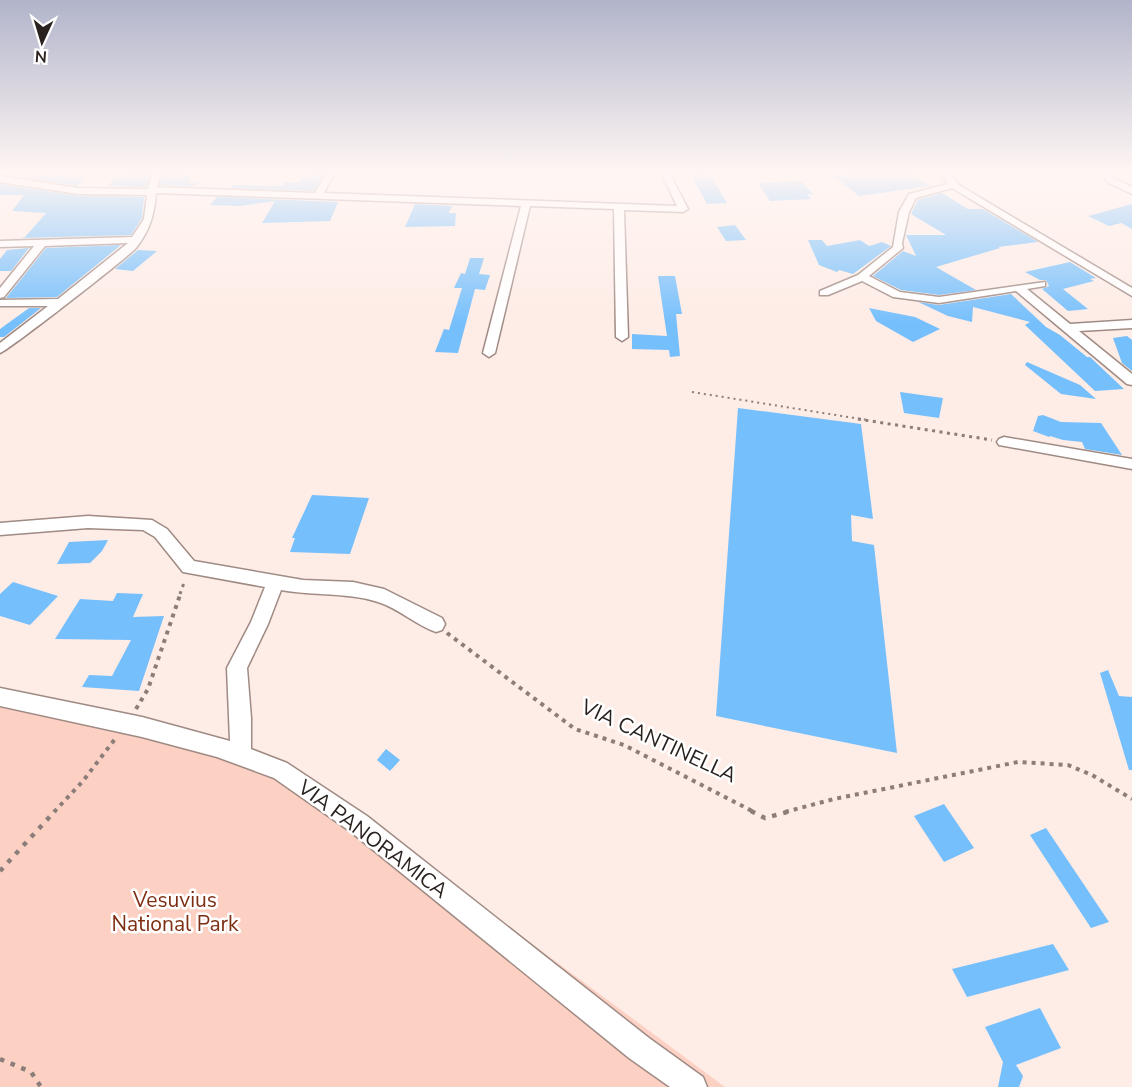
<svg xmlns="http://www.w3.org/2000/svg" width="1132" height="1087" font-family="'Nunito Sans',sans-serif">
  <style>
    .green { fill: #fcd1c3 }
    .building { fill: #75bffc }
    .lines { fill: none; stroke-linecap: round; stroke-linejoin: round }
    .minor-casing { stroke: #9f8a84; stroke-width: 3 }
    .path-far3 { stroke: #8b7e7a; stroke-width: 2; stroke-dasharray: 2 4; stroke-linecap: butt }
    .path-far2 { stroke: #8b7e7a; stroke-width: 3; stroke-dasharray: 3 4.5; stroke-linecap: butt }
    .path-far1 { stroke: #8b7e7a; stroke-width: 4; stroke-dasharray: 4 5; stroke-linecap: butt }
    .path { stroke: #8b7e7a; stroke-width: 4.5; stroke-dasharray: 4.5 7; stroke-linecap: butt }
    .minor { fill: #fff; fill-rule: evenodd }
    .labels { text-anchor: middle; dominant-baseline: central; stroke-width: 5; stroke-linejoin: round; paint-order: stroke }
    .near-street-label { font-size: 21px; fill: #2a221f; stroke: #fff }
    .near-park-label { font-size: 21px; fill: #7e2f13; stroke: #fff }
  </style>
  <rect width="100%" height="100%" fill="#feece6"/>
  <path class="green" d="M 0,688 L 129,718 L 285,761 L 725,1087 L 0,1087 Z"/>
  <path class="building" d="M 127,172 L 151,172 L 146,187 L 108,186 L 115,178 L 122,178 Z
    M 163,172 L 183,172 L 182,175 L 193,173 L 189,183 L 200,182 L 195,186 L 160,185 Z
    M 313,172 L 325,172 L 314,191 L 230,188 L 233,185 L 282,186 L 285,182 L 300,182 L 304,175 L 311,175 Z
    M 861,172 L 905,172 L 931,186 L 859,196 L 832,175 Z
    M 690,173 L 709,173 L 727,203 L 707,204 Z
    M 68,175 L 66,177 L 85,177 L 77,186 L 23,177 Z
    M 801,181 L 813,194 L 807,194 L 811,199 L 770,201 L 758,183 Z
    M 0,184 L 78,196 L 144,197 L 142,218 L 131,235 L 20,238 L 25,237 L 46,213 L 12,211 L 24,195 L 0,195 Z
    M 942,193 L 968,209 L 983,209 L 1038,242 L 998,247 L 1000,248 L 936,267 L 976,290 L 939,295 L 901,290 L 873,276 L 903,251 L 916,256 L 906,235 L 946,235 L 911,214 L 918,200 Z
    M 217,197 L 338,202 L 330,221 L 262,223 L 275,201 L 240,206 L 210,205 Z
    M 415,204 L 452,206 L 449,213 L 456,213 L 455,226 L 405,227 Z
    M 1132,204 L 1132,229 L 1121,223 L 1109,226 L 1088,216 Z
    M 735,225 L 746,240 L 726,241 L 717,227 Z
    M 808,240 L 822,240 L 827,246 L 860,240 L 869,246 L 882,242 L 891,246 L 853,274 L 839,270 L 837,272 L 819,265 Z
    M 121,245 L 57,297 L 6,298 L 46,248 Z
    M 29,248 L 11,271 L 0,271 L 0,259 L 7,250 Z
    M 138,250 L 157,251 L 133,271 L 115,269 Z
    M 470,258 L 484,258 L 479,274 L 490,275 L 485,290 L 475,289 L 458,353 L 435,352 L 444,329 L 449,330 L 462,288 L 454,288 L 461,273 L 465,274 Z
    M 1070,262 L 1096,278 L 1090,279 L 1094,281 L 1063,289 L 1088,309 L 1068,311 L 1042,289 L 1049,286 L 1046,280 L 1040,280 L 1025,272 Z
    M 658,276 L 675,276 L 682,314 L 676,314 L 680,356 L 670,357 L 669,350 L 632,349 L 632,334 L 667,336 Z
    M 1011,294 L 1046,327 L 1060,335 L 1087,357 L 1090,357 L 1124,389 L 1095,391 L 1025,325 L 1030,322 L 973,307 L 972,322 L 948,316 L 918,302 L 939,305 Z
    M 29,308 L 41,308 L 4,337 L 0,337 L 0,329 Z
    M 869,308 L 915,317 L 940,329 L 913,342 L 876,321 Z
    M 1127,336 L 1132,340 L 1132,371 L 1122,363 L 1113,338 Z
    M 1027,362 L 1080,385 L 1096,399 L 1061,394 L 1025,365 Z
    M 900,392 L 943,398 L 939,418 L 904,413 Z
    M 738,408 L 861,424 L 873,519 L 851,515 L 852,541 L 874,545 L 897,753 L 716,716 Z
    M 1043,415 L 1061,422 L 1101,423 L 1122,455 L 1085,449 L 1082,442 L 1063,440 L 1050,436 L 1049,437 L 1033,431 L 1038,416 Z
    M 312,495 L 369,498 L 350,554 L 290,552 L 295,538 L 292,538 Z
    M 108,540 L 102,551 L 90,563 L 57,564 L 69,542 Z
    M 13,582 L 58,596 L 30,625 L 0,616 L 0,594 Z
    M 117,593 L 143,594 L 133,617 L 164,616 L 139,691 L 82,687 L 89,675 L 112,676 L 131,640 L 55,639 L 80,599 L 113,601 Z
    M 1108,670 L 1119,696 L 1132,697 L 1132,770 L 1129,770 L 1100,673 Z
    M 386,749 L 400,760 L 390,771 L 377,760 Z
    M 944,804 L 974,848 L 944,862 L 914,816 Z
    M 1046,828 L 1109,922 L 1091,928 L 1030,835 Z
    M 1053,944 L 1069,970 L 967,997 L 952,969 Z
    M 1040,1008 L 1061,1048 L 1016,1065 L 1023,1076 L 1019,1087 L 998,1087 L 1003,1062 L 985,1027 Z"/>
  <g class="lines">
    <g class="minor-casing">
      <path id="minor" d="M 153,172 L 161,172 L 157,187 L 315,193 L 327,172 L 335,172 L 324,193 L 677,206 L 661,172 L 669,172 L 688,209 L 683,212 L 624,210 L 628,337 L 622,341 L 616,337 L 614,209 L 530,206 L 495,353 L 489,357 L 483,353 L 521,206 L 156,193 C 154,216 150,230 136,248 C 127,258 9,350 0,353 L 0,343 L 48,306 L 0,306 L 0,300 L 58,299 L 128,243 L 45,246 L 4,297 L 0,298 L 0,288 L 34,246 L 0,247 L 0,241 L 132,237 L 144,219 L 147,195 L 78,194 L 0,182 L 0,176 L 78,188 L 148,189 Z
        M 939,172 L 948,172 L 959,185 L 1132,288 L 1132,296 L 952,188 L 916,198 L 909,212 L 902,243 L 903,248 L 869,276 L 900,292 L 939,297 L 1045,282 L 1045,286 L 1027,289 L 1070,324 L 1132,320 L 1132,328 L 1079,331 L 1132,374 L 1132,385 L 1127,384 L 1016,291 L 939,303 L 893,297 L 862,281 L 828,295 L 820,295 L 820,291 L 858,275 L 893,247 L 899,212 L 909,194 L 948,184 Z
        M 1100,172 L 1108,172 L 1113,178 L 1132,187 L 1132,194 L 1107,182 Z
        M 1004,437 L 1132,459 L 1132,469 L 999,445 L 997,442 L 999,439 Z
        M 88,516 L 152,520 L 167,529 L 194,561 L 303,580 L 353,582 L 384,589 L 442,618 L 445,624 L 442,630 L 436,632 C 416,625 398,608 378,602 C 347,592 313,596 281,590 L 268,624 L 247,668 L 251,718 L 251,749 L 287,763 L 367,816 L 649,1038 L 703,1077 L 707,1087 L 670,1087 L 629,1058 L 351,832 L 274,778 L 217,757 L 142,737 L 0,706 L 0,688 L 142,717 L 230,741 L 227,668 L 251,622 L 265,587 L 183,572 L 155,537 L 143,530 L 88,528 L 0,535 L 0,523 Z"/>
    </g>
    <path class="path-far3" d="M 692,392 L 867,420"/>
    <path class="path-far2" d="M 858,419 L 992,440
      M 180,594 L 185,580"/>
    <path class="path-far1" d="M 447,633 L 575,729 L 624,745 L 754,812
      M 136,709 L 148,689 L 181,592
      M 54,812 L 83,781 L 115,739
      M 785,812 L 834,799 L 1018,762 L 1068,765 L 1092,775 L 1132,799"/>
    <path class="path" d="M 751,811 L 765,818 L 791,811
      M 0,871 L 55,811
      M 0,1059 L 31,1072 L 41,1087"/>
    <use href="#minor" class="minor"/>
  </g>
  <linearGradient id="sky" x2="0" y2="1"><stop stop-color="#b1b4ca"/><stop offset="0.53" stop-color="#fff6f4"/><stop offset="1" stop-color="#fff6f4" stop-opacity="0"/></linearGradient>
  <rect width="1132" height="324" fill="url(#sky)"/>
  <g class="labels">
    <g class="near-street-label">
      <text transform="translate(659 741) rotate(25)">VIA CANTINELLA</text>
      <text transform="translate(373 839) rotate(37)">VIA PANORAMICA</text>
    </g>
    <g class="near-park-label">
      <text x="175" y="900">Vesuvius<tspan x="175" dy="24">National Park</tspan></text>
    </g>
  </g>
  <g transform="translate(42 42) rotate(184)" stroke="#ffffff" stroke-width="4.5" paint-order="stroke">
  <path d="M0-4.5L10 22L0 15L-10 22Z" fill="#2a221f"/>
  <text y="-9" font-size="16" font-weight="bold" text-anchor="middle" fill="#2a221f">N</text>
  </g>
</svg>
